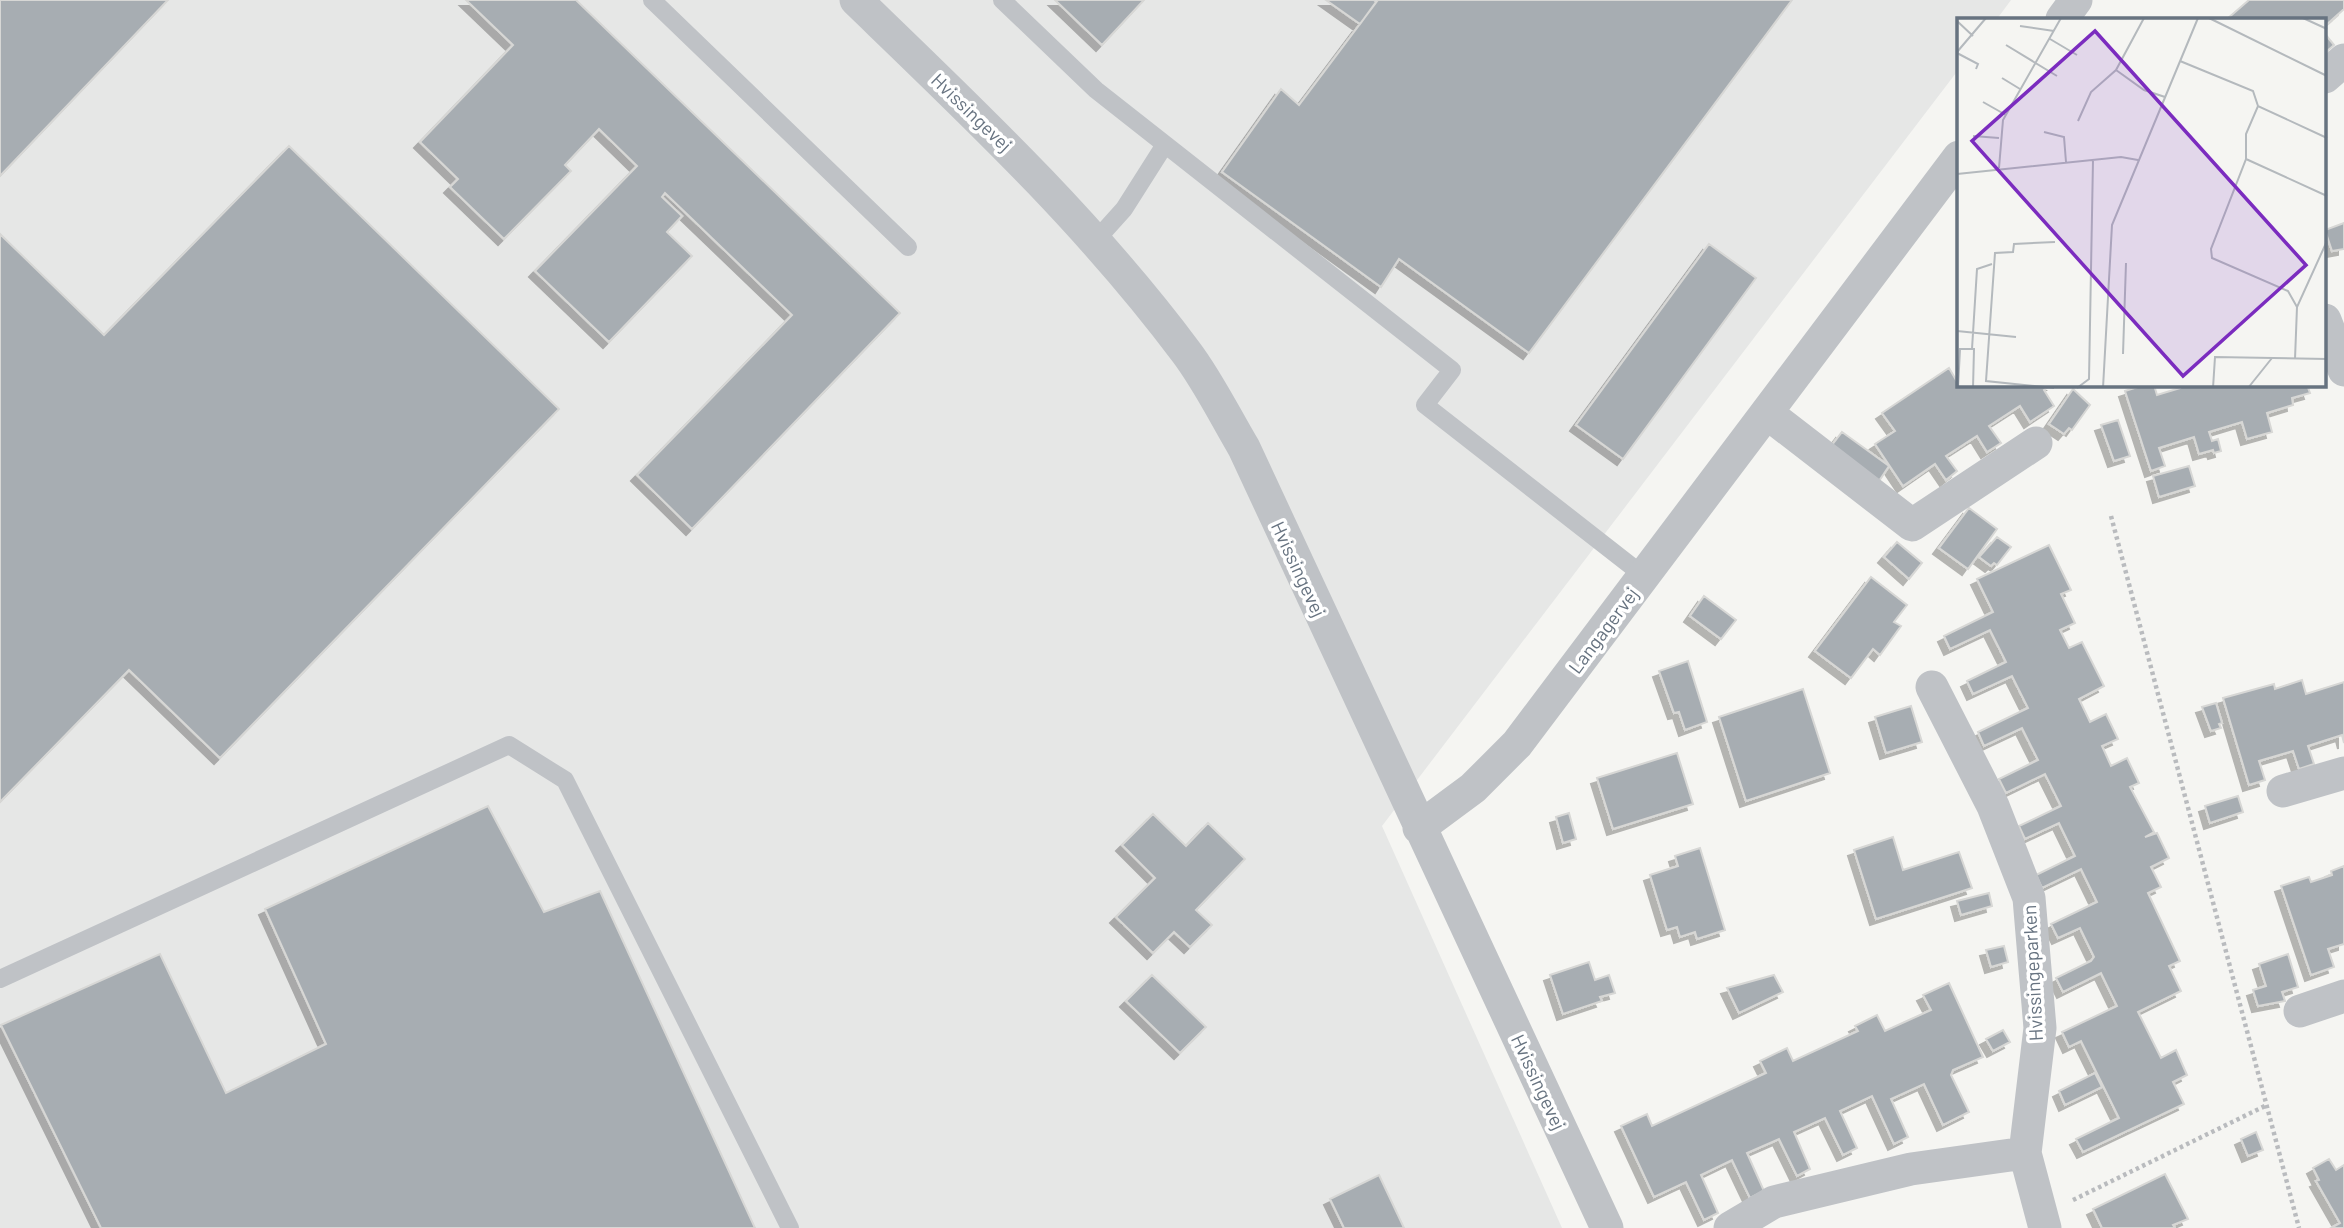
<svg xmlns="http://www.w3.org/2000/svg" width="2344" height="1228" font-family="Barlow,sans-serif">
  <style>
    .built { fill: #e6e7e6 }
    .building { fill: #a7adb2; stroke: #d7d7d5; stroke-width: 2; filter: url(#shadow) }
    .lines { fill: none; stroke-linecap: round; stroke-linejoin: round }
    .path { stroke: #b9bbbe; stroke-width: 4.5; stroke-dasharray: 3.5 3.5; stroke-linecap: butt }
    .service { stroke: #bfc2c6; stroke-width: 18 }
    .minor { stroke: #bfc2c6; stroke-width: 33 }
    .labels { text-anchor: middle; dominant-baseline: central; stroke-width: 7; stroke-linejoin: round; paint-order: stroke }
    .street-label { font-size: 19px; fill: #677380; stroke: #fff }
    .inset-road { fill: none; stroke: #b4b9bd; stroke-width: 2 }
    .view { fill: #7b2cbf; fill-opacity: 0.15; stroke: #7b2cbf; stroke-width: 3.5 }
    .inset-edge { fill: none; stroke: #677380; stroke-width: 3.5 }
  </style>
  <defs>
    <filter id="shadow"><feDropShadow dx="-6" dy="6" stdDeviation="0" flood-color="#0004"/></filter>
  </defs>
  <rect width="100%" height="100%" fill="#f5f5f2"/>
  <path class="built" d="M 0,0 L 2011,0 L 1997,19 L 1959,19 L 1959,69 L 1382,826 L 1562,1228 L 0,1228 Z"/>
  <path class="building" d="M 0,0 L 168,0 L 0,176 Z
    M 466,0 L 576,0 L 900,313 L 692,529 L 637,475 L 792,315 L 665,193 L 662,197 L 682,216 L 667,232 L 692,256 L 609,342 L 535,271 L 637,166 L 599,129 L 565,165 L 571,171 L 504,239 L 450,187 L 458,179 L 420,142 L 513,45 Z
    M 1055,0 L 1144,0 L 1102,45 Z
    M 1326,0 L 1374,0 L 1376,2 L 1360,24 Z
    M 1378,0 L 1792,0 L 1529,353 L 1399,259 L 1381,287 L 1222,172 L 1281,89 L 1299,105 Z
    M 2249,0 L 2344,0 L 2344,9 L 2325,26 L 2325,19 L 2227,19 Z
    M 2325,34 L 2334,45 L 2325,53 Z
    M 289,146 L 559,409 L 220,758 L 129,670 L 0,802 L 0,234 L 104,335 Z
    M 2344,223 L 2344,249 L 2332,251 L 2325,230 Z
    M 1709,244 L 1756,278 L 1623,459 L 1576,425 Z
    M 1949,368 L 1959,385 L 2051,385 L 2044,390 L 2054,406 L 2030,422 L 2020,406 L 1989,426 L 2001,443 L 1987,452 L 1977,436 L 1946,456 L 1957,471 L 1946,480 L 1935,464 L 1903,486 L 1875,444 L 1895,431 L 1882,413 Z
    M 2144,385 L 2154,385 L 2157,395 L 2180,388 L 2179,385 L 2307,385 L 2310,393 L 2292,398 L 2293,405 L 2267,413 L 2272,432 L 2247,439 L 2242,422 L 2209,432 L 2212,441 L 2218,439 L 2221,451 L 2214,453 L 2213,450 L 2199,454 L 2194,437 L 2159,448 L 2165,466 L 2151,471 L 2125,391 Z
    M 2073,389 L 2090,405 L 2072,430 L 2069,428 L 2064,434 L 2049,424 Z
    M 2118,420 L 2130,456 L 2114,461 L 2101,425 Z
    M 1842,432 L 1889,466 L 1879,481 L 1832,445 Z
    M 2189,466 L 2195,486 L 2159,497 L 2153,476 Z
    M 1969,508 L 1997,529 L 1968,569 L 1939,548 Z
    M 1997,537 L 2011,547 L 1997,565 L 1994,563 L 1991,566 L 1979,557 Z
    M 1897,542 L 1922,563 L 1909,579 L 1884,557 Z
    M 2049,545 L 2071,590 L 2061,594 L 2075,623 L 2060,630 L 2069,648 L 2082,642 L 2104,686 L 2079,699 L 2090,722 L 2106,714 L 2118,739 L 2102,746 L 2111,766 L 2127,758 L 2139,783 L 2130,787 L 2154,832 L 2145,837 L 2157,833 L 2169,858 L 2151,867 L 2161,887 L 2148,893 L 2180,961 L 2169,966 L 2181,991 L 2138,1012 L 2161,1058 L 2176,1050 L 2187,1075 L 2173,1082 L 2184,1104 L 2083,1152 L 2076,1139 L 2119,1118 L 2081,1041 L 2069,1047 L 2062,1032 L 2117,1006 L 2101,973 L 2063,992 L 2056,978 L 2091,961 L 2094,957 L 2080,928 L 2058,938 L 2051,924 L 2097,902 L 2081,869 L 2042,888 L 2036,875 L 2075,856 L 2059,823 L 2025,839 L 2019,826 L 2061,806 L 2045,774 L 2006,793 L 1999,779 L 2038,760 L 2022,728 L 1984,746 L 1978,732 L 2028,708 L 2012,676 L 1973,694 L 1967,681 L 2006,662 L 1990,630 L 1950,649 L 1944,636 L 1993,612 L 1977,579 Z
    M 1871,577 L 1907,605 L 1894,622 L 1901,626 L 1880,655 L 1873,649 L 1851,678 L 1815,651 Z
    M 1704,596 L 1736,620 L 1721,639 L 1690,616 Z
    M 1688,661 L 1707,722 L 1685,730 L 1679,712 L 1674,713 L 1659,671 Z
    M 2302,680 L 2306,694 L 2344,682 L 2344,743 L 2342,735 L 2308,746 L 2314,764 L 2299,769 L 2293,751 L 2259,761 L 2265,780 L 2249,785 L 2223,698 L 2274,684 L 2275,689 Z
    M 1803,689 L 1830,773 L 1746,801 L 1719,717 Z
    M 2216,703 L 2222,723 L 2219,724 L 2221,728 L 2211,731 L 2202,707 Z
    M 1911,706 L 1922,742 L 1886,753 L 1875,717 Z
    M 1677,753 L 1693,804 L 1613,829 L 1597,778 Z
    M 2238,796 L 2243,812 L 2210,823 L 2205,806 Z
    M 488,806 L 544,912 L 600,891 L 755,1228 L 101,1228 L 1,1025 L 160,954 L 226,1093 L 326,1044 L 265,909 Z
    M 1569,813 L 1576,839 L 1563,843 L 1556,817 Z
    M 1153,814 L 1186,846 L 1208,823 L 1245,859 L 1196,910 L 1212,925 L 1190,947 L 1174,932 L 1153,953 L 1116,917 L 1155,878 L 1122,845 Z
    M 1893,837 L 1903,870 L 1959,852 L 1972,888 L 1876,919 L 1854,850 Z
    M 1700,848 L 1725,930 L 1697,939 L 1695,932 L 1680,937 L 1677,927 L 1667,930 L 1650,875 L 1678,866 L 1675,856 Z
    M 2344,866 L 2344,944 L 2328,949 L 2334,967 L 2311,975 L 2281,886 L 2309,877 L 2311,882 L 2332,875 L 2331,871 Z
    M 1989,893 L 1992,906 L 1961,915 L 1957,901 Z
    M 2004,946 L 2008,962 L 1991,967 L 1986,950 Z
    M 2288,954 L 2298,987 L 2282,992 L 2285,1001 L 2258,1006 L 2253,990 L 2266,986 L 2259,964 Z
    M 1589,962 L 1595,980 L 1609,975 L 1615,993 L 1600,997 L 1602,1001 L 1563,1014 L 1550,975 Z
    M 1152,975 L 1206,1027 L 1180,1053 L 1126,1001 Z
    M 1774,975 L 1783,992 L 1739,1013 L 1727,988 Z
    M 1949,983 L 1983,1057 L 1953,1070 L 1951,1075 L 1969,1112 L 1943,1125 L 1924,1084 L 1891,1099 L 1908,1137 L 1894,1144 L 1872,1096 L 1840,1111 L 1857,1148 L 1843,1155 L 1825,1118 L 1794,1132 L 1810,1169 L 1797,1176 L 1779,1139 L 1747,1153 L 1764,1191 L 1750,1198 L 1732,1160 L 1701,1175 L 1718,1213 L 1704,1220 L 1686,1182 L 1654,1197 L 1621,1126 L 1647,1114 L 1652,1126 L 1766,1073 L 1760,1061 L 1787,1048 L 1793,1061 L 1858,1031 L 1855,1026 L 1877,1015 L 1885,1031 L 1931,1010 L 1923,995 Z
    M 2003,1030 L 2010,1042 L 1993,1051 L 1986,1039 Z
    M 2095,1073 L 2102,1087 L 2065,1105 L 2059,1091 Z
    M 2256,1132 L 2263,1150 L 2248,1156 L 2241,1139 Z
    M 2329,1159 L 2336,1170 L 2344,1165 L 2344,1228 L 2331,1228 L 2340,1223 L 2316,1181 L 2319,1180 L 2313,1168 Z
    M 2165,1174 L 2188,1219 L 2173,1225 L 2175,1228 L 2102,1228 L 2093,1209 Z
    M 1379,1175 L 1404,1228 L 1344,1228 L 1330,1199 Z"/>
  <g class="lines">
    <path class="path" d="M 2111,516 L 2299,1228
      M 2073,1200 L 2267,1105"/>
    <path class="service" d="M 652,0 L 908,247
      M 1002,0 L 1096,90 L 1452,370 L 1425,405 L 1644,576
      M 1097,239 L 1124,209 L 1164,146
      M 0,979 L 509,745 L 565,780 L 790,1228"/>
    <path class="minor" d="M 856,0 C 972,112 1089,222 1186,352 C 1208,381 1225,416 1244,448 L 1607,1228
      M 2062,19 L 2076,0
      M 2325,77 L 2344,60
      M 2325,320 L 2344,370
      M 1767,413 L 1912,525 L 2036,443
      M 1932,687 L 1993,806 L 2029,898 L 2040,1028 L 2025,1153 L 2045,1228
      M 2283,791 L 2344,773
      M 1419,828 L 1473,788 L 1517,744 L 1959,157
      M 2300,1011 L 2344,996
      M 1730,1228 L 1774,1202 L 1911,1169 L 2025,1153"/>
  </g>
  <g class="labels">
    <g class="street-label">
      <text transform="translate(972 112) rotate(44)">Hvissingevej</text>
      <text transform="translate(1299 569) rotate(65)">Hvissingevej</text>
      <text transform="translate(1603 630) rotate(-53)">Langagervej</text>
      <text transform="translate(2032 973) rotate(-93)">Hvissingeparken</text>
      <text transform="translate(1539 1082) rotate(65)">Hvissingevej</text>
    </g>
  </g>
  <g transform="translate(1957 18)">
    <rect width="369" height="369" fill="#f5f5f2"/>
    <path class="inset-road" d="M 252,0 L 370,58M 346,0 L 370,11M 0,3 L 16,18M 63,8 L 97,13M 93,21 L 120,37M 49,27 L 100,58M 0,34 L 29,0M 0,35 L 21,46 L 19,51M 223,43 L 296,73 L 301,88M 159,52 L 187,72 L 208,79M 45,60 L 63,71M 26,84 L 49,97M 121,103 L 134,74 L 159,52 L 187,0M 87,114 L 107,119 L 109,144M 16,118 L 42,120M 289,141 L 370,178M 42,150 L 46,102 L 104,0M 0,156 L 164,139 L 181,142M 340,289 L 331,273 L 255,240 L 254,231 L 289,141 L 289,116 L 301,88 L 370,120M 0,313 L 59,319M 15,331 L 20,251 L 35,246M 166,336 L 169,245M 338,341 L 340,289 L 370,223M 1,370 L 3,331 L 17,331 L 16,370M 97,370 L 29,363 L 38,235 L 56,234 L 57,226 L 98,224M 120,370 L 132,361 L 136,142M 146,370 L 155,207 L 241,0M 256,370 L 258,339 L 370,341M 291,370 L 315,340"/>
    <path class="view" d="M 138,13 L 349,247 L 226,358 L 15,123 Z"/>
    <rect width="369" height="369" class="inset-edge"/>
  </g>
</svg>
